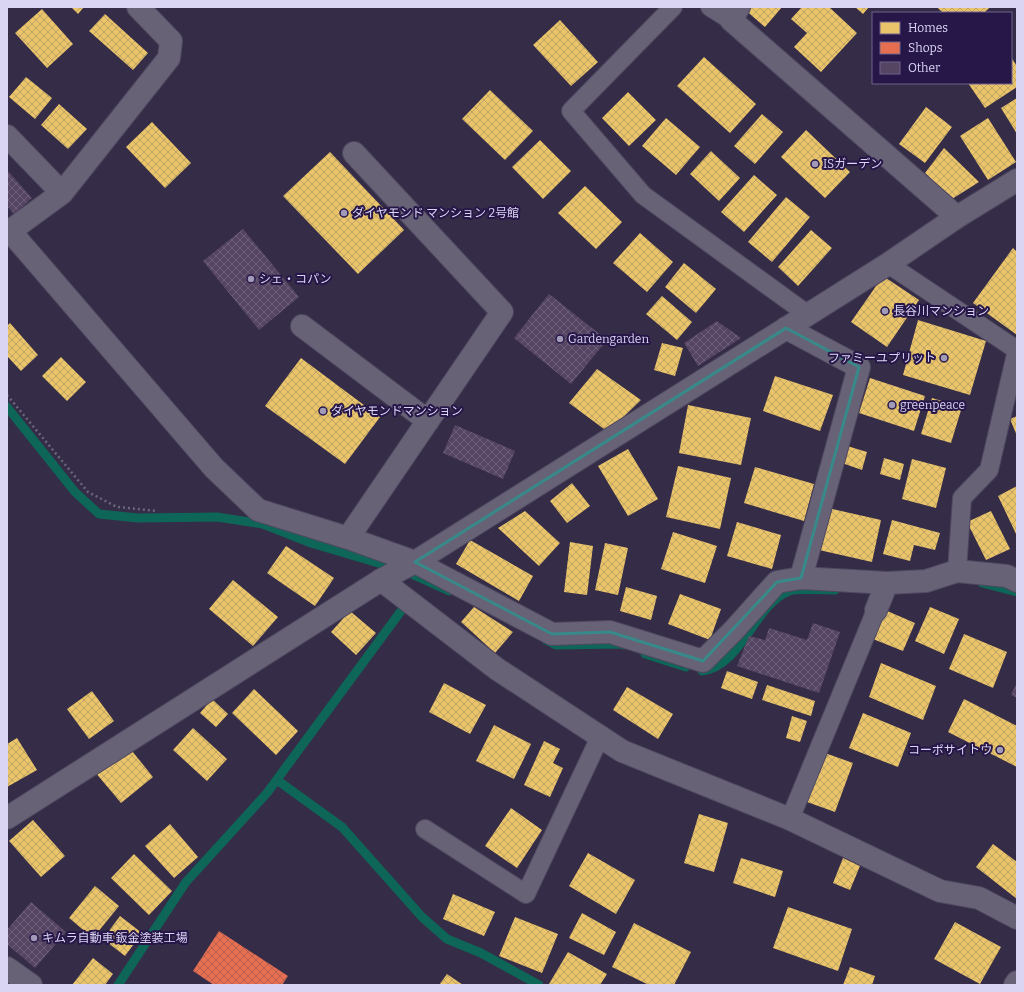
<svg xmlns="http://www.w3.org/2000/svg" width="1024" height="992" font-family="Bitter,'Noto Sans JP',serif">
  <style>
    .homes { fill: url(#homes-cross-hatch) }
    .shops { fill: url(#shops-cross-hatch) }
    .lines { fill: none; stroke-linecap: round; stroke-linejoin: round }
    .stream { stroke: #0d6657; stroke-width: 9 }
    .building { fill: url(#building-cross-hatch) }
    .lane-casing { stroke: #4f4860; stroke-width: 20 }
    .street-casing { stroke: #4f4860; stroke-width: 24 }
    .secondary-casing { stroke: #4f4860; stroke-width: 24 }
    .path { stroke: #6c677a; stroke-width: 2.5; stroke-dasharray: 2 3; stroke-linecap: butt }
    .lane { stroke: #676276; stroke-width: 18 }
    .street { stroke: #676276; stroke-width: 22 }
    .secondary { stroke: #676276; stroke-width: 22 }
    .marked { fill: none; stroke: #388989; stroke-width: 3; stroke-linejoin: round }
    .poi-dot { fill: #a19ab8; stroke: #271748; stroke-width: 1.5 }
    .labels { text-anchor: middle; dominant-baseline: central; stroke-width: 4; stroke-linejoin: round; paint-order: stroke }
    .poi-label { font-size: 12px; fill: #dbd5f4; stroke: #271748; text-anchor: start }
  </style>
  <defs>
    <pattern id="homes-cross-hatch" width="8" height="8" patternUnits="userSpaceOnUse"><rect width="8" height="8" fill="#e9c46a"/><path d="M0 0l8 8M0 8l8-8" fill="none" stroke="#bfa362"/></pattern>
    <pattern id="shops-cross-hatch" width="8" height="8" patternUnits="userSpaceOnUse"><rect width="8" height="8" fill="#e76f51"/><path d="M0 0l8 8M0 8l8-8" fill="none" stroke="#b6614f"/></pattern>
    <pattern id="building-cross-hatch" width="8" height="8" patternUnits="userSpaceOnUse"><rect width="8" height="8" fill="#554562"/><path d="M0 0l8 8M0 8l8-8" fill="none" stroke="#6d5f79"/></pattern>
  </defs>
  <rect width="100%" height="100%" fill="#352c48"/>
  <path class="homes" d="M 71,7 L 84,7 L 78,14 Z
    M 745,7 L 782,7 L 765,27 L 744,9 Z
    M 802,7 L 829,7 L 857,33 L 821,72 L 794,47 L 807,33 L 791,19 Z
    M 855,7 L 869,7 L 863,14 Z
    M 937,7 L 990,7 L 984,13 L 943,13 Z
    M 42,9 L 73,44 L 47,68 L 15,33 Z
    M 105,14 L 148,53 L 133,70 L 89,31 Z
    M 560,20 L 598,62 L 571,86 L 533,45 Z
    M 704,57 L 756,104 L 730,133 L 677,86 Z
    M 1011,57 L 1017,66 L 1017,87 L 985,108 L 968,83 L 1011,83 Z
    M 26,77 L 52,98 L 35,119 L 9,97 Z
    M 490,90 L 533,131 L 505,160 L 462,119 Z
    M 628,92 L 656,120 L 629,146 L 602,118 Z
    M 1017,98 L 1017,134 L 1001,108 Z
    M 59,104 L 87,129 L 68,149 L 41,125 Z
    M 926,107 L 952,127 L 925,163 L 899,144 Z
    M 762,114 L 783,132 L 755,164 L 734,146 Z
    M 666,118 L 700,147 L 676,175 L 642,146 Z
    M 988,118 L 1016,162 L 988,180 L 960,136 Z
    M 152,122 L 191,163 L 165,188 L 126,147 Z
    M 806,130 L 850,172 L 825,198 L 781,157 Z
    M 540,140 L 571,171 L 543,199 L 512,167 Z
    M 944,148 L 979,182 L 952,199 L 925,173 Z
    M 711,151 L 740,178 L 719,201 L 690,174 Z
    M 330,152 L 404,230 L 358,274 L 283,196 Z
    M 754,175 L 777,195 L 744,232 L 721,212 Z
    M 585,186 L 622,222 L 596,249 L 558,213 Z
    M 786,197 L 810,217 L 772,262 L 748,242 Z
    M 811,230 L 832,248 L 798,286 L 778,267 Z
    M 640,233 L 673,262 L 647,292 L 613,263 Z
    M 1013,248 L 1017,252 L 1017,335 L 973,303 Z
    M 684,263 L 716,289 L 696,313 L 665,287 Z
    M 883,276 L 919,300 L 887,347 L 851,322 Z
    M 662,296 L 692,322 L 677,340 L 646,314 Z
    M 918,320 L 986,341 L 970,395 L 903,375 Z
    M 10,323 L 38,355 L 21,371 L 7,356 L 7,326 Z
    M 662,343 L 683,348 L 675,376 L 654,370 Z
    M 61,357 L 86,382 L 67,401 L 42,376 Z
    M 301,358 L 380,417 L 345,464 L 265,406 Z
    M 597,369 L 641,400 L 608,432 L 569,403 Z
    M 775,376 L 833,395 L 820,431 L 763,411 Z
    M 870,378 L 925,396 L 914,431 L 859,413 Z
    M 932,398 L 962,407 L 951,443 L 921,434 Z
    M 688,405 L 751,418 L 741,465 L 679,453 Z
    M 1017,416 L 1017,436 L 1010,419 Z
    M 844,445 L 867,452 L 862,470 L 839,462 Z
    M 628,449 L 658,499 L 628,516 L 598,466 Z
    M 884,458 L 904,464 L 900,480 L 880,474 Z
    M 912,459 L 946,468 L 936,508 L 902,499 Z
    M 678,466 L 731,478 L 720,529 L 666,517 Z
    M 755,467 L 814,484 L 804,521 L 744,503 Z
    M 572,483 L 590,506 L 567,523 L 550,501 Z
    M 1017,486 L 1017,536 L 998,496 Z
    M 828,508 L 881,520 L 872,562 L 819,550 Z
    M 525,511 L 560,543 L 539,566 L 498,528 Z
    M 991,511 L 1010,549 L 986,560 L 967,522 Z
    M 892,520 L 940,533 L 935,550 L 914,545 L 910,561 L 883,554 Z
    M 737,522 L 781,535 L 772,569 L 727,556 Z
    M 673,532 L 717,546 L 705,583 L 661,569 Z
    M 470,540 L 533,576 L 519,601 L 456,564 Z
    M 570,542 L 593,546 L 587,595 L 564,592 Z
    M 605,543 L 628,548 L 618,595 L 595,590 Z
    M 286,546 L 334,578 L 315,606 L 267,573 Z
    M 233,580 L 278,617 L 253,646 L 209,609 Z
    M 626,587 L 657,596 L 651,620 L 620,611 Z
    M 680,594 L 721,609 L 710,640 L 668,624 Z
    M 474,607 L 513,632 L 495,653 L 461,622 Z
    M 930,607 L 959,619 L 944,654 L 915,641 Z
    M 885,610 L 915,623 L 903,651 L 873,639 Z
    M 350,611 L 376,633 L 356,655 L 331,632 Z
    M 964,634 L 1007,652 L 993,688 L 949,669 Z
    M 881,663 L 936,686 L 923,720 L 869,697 Z
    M 727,671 L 758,682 L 752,699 L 721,688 Z
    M 444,683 L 486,705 L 470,734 L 429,712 Z
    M 767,685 L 815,701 L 811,716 L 762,700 Z
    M 627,687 L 673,714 L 658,739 L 613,710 Z
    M 254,689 L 298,731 L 276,755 L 232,713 Z
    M 92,691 L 114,721 L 89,739 L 67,709 Z
    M 212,699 L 228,714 L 216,727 L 200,713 Z
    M 964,699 L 1017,726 L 1017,767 L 948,732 Z
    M 863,713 L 911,733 L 898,767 L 849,748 Z
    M 792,716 L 807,721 L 800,742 L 786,738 Z
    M 494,725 L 531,744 L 514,779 L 476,761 Z
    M 193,728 L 227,759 L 207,781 L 173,750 Z
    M 17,738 L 37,770 L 7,787 L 7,744 Z
    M 544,741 L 560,749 L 553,763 L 563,768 L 550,797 L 524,785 Z
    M 128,746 L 153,777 L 121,803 L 95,772 Z
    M 825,753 L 853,763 L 835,812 L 807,802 Z
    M 511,808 L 542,830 L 517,868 L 485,846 Z
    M 699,814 L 728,823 L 714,872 L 684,863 Z
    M 33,820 L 65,856 L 41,877 L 9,841 Z
    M 170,824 L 198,857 L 174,878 L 145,846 Z
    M 993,844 L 1017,862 L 1017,899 L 976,867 Z
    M 588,853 L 635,880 L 616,914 L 569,886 Z
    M 134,854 L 172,891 L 149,915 L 111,878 Z
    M 741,858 L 783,871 L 775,897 L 733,883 Z
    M 843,858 L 860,866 L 850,890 L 833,883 Z
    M 95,886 L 119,906 L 93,938 L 69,918 Z
    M 453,894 L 495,912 L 484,936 L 443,919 Z
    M 788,907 L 852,929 L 838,971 L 773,948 Z
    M 582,913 L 616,932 L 604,955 L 569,938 Z
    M 120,916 L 142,933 L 125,956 L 103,939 Z
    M 515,917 L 558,934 L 542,973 L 499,956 Z
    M 955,922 L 1001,947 L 980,984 L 934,959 Z
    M 634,923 L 691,952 L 674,985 L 649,985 L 612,967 Z
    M 568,952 L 607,974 L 600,985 L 549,984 Z
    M 93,958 L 113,974 L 105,985 L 72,985 Z
    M 850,967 L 875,976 L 872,985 L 843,985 Z
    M 447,974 L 463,985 L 439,985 Z"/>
  <path class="shops" d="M 219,931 L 288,976 L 282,985 L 214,985 L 193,971 Z"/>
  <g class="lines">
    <path class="stream" d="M 7,407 L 75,492 L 99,514 L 138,518 L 217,517 L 263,524 L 311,543 L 405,571 L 449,591
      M 982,583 L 1017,592
      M 546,640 L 556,645 L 620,644 L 624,645
      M 645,654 L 686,667
      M 702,671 C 742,666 754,605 789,591 C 796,588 825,590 835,590
      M 277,780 L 342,827 L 422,917 L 447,939 L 481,953 L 539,985
      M 118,985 L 186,882 L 267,793 L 401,611"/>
  </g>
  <path class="building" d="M 7,170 L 32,198 L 14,214 L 7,206 Z
    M 243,229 L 299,297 L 259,330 L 203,261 Z
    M 549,294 L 607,340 L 571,384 L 514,338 Z
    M 717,321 L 741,338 L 698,366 L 684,343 Z
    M 455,425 L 515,451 L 503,479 L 443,453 Z
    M 813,623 L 840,632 L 819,693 L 737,666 L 749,636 L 765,640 L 769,628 L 807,640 Z
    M 1017,682 L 1017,698 L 1011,695 Z
    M 31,902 L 66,932 L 35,968 L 7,944 L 7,930 Z"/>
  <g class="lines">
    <g class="lane-casing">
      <path id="lane" d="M 673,7 L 571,111 L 643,195 L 807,314
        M 710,7 L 731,20
        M 888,264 L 1017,350 L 989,470 L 962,498 L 957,571
        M 790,819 L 876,610
        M 425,829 L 526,894 L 600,737"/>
    </g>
    <g class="street-casing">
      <path id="street" d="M 138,7 L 171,41 L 169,58 L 62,193 L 10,231 L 214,468 L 258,510 L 348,538 L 415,562 L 552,634 L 610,632 L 703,661 L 734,630 L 777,582 L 801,578 L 887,583 L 926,581 L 957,571 L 1007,576 L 1017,581
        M 739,7 L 731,20 L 957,217
        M 7,136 L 62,193
        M 302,326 L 428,421
        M 786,328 L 859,367 L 801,578
        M 348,538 L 502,312 L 354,153
        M 381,580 L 497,669 L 622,751 L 790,819 L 940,891 L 979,898 L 1017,918
        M 876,610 L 887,583
        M 7,818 L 381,580 L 415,562 L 888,264 L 957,217 L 1017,180
        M 1015,985 L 1017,982"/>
    </g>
    <g class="secondary-casing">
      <path id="secondary" d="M 7,968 L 31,985"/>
    </g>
    <path class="path" d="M 7,395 L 88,492 L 117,507 L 157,511"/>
    <use href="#lane" class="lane"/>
    <use href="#street" class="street"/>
    <use href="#secondary" class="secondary"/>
  </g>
  <path class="marked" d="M 786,328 L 859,367 L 801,578 L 777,582 L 703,661 L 610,632 L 552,634 L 415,562 Z"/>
  <g class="poi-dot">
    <circle cx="815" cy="164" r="4"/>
    <circle cx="344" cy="213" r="4"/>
    <circle cx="251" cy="279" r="4"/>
    <circle cx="885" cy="311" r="4"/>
    <circle cx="560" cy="339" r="4"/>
    <circle cx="944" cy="358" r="4"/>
    <circle cx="892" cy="405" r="4"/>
    <circle cx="323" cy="411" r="4"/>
    <circle cx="1000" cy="750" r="4"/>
    <circle cx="34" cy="938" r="4"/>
  </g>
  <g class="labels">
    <g class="poi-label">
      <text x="823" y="164">ISガーデン</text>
      <text x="352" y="213">ダイヤモンド マンション 2号館</text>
      <text x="259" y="279">シェ・コパン</text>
      <text x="893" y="311">長谷川マンション</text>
      <text x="568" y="339">Gardengarden</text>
      <text x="936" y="358" text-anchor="end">ファミーユプリット</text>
      <text x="900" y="405">greenpeace</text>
      <text x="331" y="411">ダイヤモンドマンション</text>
      <text x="992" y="750" text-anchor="end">コーポサイトウ</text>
      <text x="42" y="938">キムラ自動車 鈑金塗装工場</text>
    </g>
  </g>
  <rect width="1024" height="992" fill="none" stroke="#dbd5f4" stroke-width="16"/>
  <rect x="872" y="12" width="140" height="72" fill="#271748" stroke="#6f638d"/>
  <rect x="880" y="22" width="20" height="12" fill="#e9c46a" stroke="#6f638d"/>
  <text x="908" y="32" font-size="12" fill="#dbd5f4">Homes</text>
  <rect x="880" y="42" width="20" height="12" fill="#e76f51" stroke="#6f638d"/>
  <text x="908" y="52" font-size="12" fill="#dbd5f4">Shops</text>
  <rect x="880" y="62" width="20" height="12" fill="#554562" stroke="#6f638d"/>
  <text x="908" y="72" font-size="12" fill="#dbd5f4">Other</text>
</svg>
